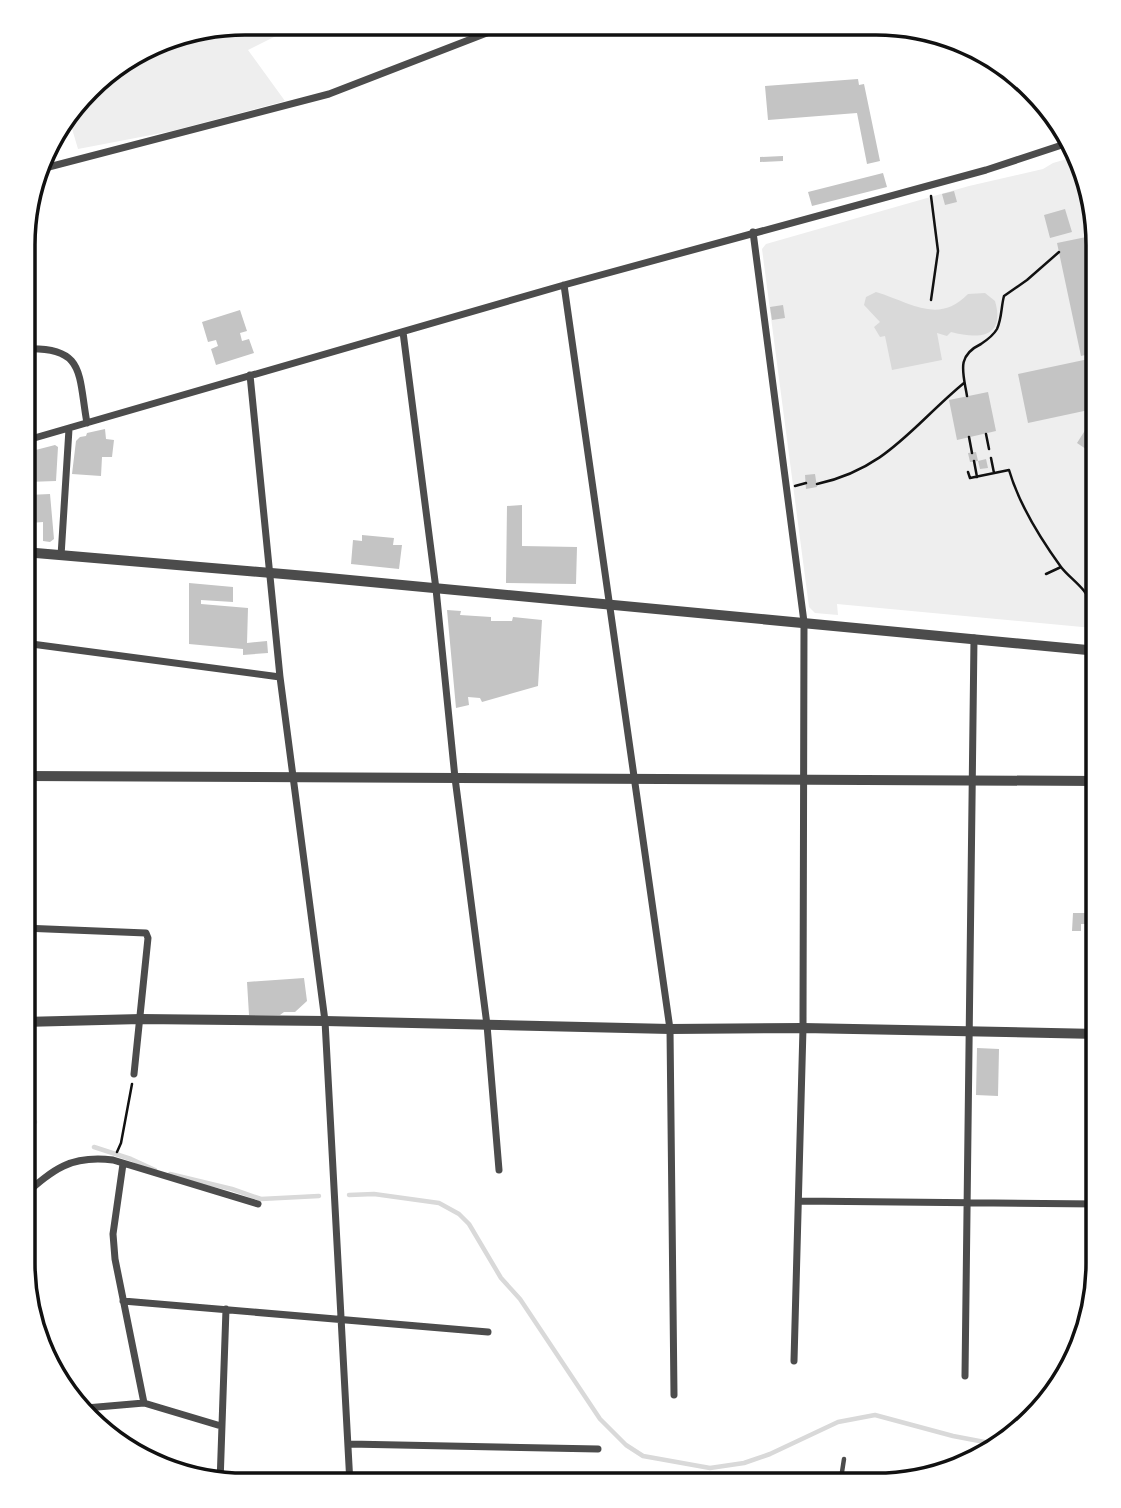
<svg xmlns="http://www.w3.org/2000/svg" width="1121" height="1508" font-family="'Open Sans',sans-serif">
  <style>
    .green { fill: #eee }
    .water { fill: #d9d9d9 }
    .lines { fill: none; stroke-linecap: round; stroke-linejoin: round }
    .stream { stroke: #d9d9d9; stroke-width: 4.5 }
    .building { fill: #c4c4c4 }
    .path { stroke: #111; stroke-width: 2.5 }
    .service { stroke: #4c4c4c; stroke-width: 4.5 }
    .minor { stroke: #4c4c4c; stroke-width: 7 }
    .tertiary { stroke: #4c4c4c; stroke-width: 10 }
    .rim { fill: none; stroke: #111; stroke-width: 3.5 }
  </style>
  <rect width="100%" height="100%" fill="#fff"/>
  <path class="green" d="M 245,23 L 302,23 L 248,50 L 285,101 L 172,131 L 78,149 L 68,115 L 99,78 L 173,35 Z
    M 1077,156 L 1098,245 L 1098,640 L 1093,640 L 1093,628 L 837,604 L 838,615 L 815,613 L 809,607 L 762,249 L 766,244 L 969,186 L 1043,169 L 1053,163 Z"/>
  <path class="water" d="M 876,292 C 910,302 938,325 968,294 L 985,293 L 995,301 C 1006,339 977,339 951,332 L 947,336 L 937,333 L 942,360 L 892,370 L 885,336 L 880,337 L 874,327 L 880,322 L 864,305 L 866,297 Z"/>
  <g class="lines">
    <path class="stream" d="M 23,1121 L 35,1122
      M 94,1147 L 131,1159 L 155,1170
      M 170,1174 L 232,1189 L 261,1199 L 319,1196
      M 349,1195 L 374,1194 L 439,1203 L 459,1214 L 469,1224 L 501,1278 L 520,1299 L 600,1419 L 626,1445 L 643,1456 L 710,1468 L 744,1463 L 770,1454 L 838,1422 L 875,1415 L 953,1436 L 995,1444"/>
  </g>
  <path class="building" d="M 858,79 L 859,85 L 864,84 L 880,161 L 867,164 L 857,113 L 768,120 L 765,86 Z
    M 783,156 L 783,161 L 760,162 L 760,157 Z
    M 883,173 L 887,187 L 812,206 L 808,192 Z
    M 954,191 L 957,202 L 945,205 L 942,194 Z
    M 1065,209 L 1072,232 L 1050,238 L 1044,215 Z
    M 1096,235 L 1098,245 L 1098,352 L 1081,356 L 1057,243 Z
    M 783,305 L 785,318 L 772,320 L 770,307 Z
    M 240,310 L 247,331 L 240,333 L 242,341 L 249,339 L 254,353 L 216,365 L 211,349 L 218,346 L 216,340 L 208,342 L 202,322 Z
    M 1098,357 L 1098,408 L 1028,423 L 1018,374 Z
    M 988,392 L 996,431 L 957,440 L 949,400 Z
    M 1098,410 L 1098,457 L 1077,443 Z
    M 105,429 L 106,439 L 114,440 L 112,457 L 102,457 L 101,476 L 72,474 L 76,441 L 80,437 L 86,436 L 87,433 Z
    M 55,445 L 58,447 L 56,481 L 27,482 L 28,495 L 50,494 L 54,539 L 50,542 L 43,541 L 43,522 L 30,523 L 30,515 L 24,515 L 24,453 Z
    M 976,452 L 978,461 L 986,459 L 988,468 L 980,469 L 978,461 L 970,462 L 968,453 Z
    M 815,474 L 817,487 L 806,489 L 805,475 Z
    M 522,505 L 522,546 L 577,547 L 576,584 L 506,583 L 507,506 Z
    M 362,535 L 394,538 L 393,545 L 402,545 L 399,569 L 351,564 L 353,540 L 362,541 Z
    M 189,583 L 233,587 L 233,602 L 201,600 L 201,604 L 248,608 L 247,643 L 267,641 L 268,653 L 243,655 L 243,649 L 189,644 Z
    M 1095,588 L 1098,588 L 1098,636 L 1096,636 Z
    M 447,610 L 461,611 L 460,615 L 491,617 L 491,621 L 512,621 L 513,617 L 542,620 L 538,686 L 482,702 L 480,698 L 468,697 L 469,705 L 456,708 Z
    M 1085,907 L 1098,908 L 1098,931 L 1089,931 L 1089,924 L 1081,924 L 1081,931 L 1072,931 L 1073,913 L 1085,913 Z
    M 304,978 L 307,1001 L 295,1012 L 284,1012 L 280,1015 L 249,1015 L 247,982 Z
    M 977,1048 L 999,1049 L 998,1096 L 976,1095 Z"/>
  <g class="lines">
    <path class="path" d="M 931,300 L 938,251 L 931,196
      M 967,396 C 963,372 956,356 981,344 C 987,340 993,336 997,329 C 1002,318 1001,307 1004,296 L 1027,280 L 1059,252
      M 986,434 L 989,449
      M 969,437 L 972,453
      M 991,458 L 994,473
      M 974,461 L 977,477
      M 968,472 L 970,478 L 1009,470 C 1019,504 1040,538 1061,567 C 1070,579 1088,589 1090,604 L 1095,605
      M 817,484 C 887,469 913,425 964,383
      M 795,486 L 806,483
      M 1046,574 L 1061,567
      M 117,1152 L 121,1143 L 132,1084"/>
    <path class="service" d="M 840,1485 L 844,1459"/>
    <path class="minor" d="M 41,169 L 329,94 L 510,24
      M 753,232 L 804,622 L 803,1028 L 794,1361
      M 564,285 L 670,1029 L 674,1395
      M 403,332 L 436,589 L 455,778 L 487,1025 L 499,1170
      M 24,349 C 86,346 78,374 87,423
      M 250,375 L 280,677 L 325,1021 L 350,1484
      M 24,441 L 564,285 L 986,170 L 1071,142
      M 61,556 L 69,429
      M 24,643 L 280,677
      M 23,928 L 146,933 L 148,938 L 134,1074
      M 123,1164 L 113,1234 L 115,1259 L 144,1403
      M 23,1196 C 54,1169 70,1155 113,1160 L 258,1204
      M 799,1201 L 1098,1204
      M 123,1301 L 488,1332
      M 965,1376 L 974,638
      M 86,1408 L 144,1403 L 221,1426
      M 349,1444 L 598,1449
      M 220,1483 L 226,1309
      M 653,1485 L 653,1484"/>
    <path class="tertiary" d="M 24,552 L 318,577 L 1098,651
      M 24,776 L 1098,781
      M 23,1022 L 141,1019 L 325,1021 L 670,1029 L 803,1028 L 1098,1034"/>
  </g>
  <path d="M0 0H1121V1508H0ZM245 35H876A210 210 0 0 1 1086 245V1263A210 210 0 0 1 876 1473H245A210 210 0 0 1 35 1263V245A210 210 0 0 1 245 35Z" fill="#fff" fill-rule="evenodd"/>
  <path class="rim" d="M245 35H876A210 210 0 0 1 1086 245V1263A210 210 0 0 1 876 1473H245A210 210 0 0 1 35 1263V245A210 210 0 0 1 245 35Z"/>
</svg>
